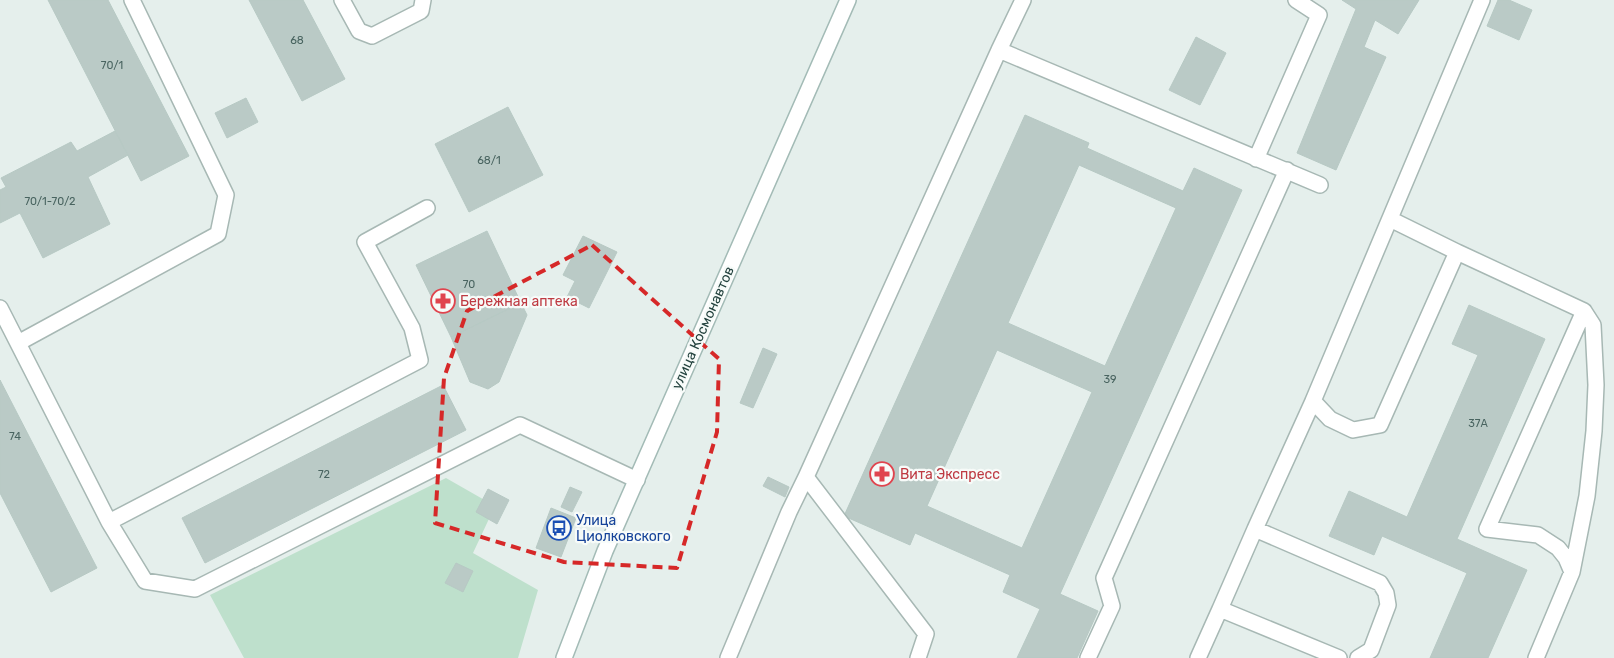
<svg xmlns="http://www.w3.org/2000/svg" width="1614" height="658" font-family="Rubik,sans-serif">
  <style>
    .green { fill: #bee0cc }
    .building { fill: #bacac6; stroke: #b7c9c4; fill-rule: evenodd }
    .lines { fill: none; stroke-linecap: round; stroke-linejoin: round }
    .service-casing { stroke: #a7b8b4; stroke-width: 18 }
    .secondary-casing { stroke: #a3bbb6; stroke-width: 18 }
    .service { stroke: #fff; stroke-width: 15 }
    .secondary { stroke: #fff; stroke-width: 15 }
    .marked { fill: none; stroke: #d62828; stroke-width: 4; stroke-dasharray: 10 6; stroke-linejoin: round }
    .labels { text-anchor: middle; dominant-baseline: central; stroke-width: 4.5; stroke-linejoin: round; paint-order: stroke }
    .number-label { font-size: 11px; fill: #496460 }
    .health-label { font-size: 14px; fill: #be3a42; stroke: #f7fbf9; text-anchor: start }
    .street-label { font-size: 14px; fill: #23423e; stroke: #f7fbf9 }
    .transit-label { font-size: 14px; fill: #164399; stroke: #f7fbf9; text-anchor: start }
  </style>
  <rect width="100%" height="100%" fill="#e5efec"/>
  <path class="green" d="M 446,478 L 495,506 L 473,553 L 538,590 L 518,658 L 244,658 L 210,595 Z"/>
  <path class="building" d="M 48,0 L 108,0 L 189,156 L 141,181 Z
    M 249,0 L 303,0 L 345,79 L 302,101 Z
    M 1342,0 L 1419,0 L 1398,34 L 1375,20 L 1364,47 L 1386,57 L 1336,170 L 1297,153 L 1356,9 Z
    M 1498,0 L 1509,0 L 1532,10 L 1519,40 L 1487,26 Z
    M 1196,37 L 1226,53 L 1200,105 L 1169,90 Z
    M 246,98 L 258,122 L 227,138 L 215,113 Z
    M 508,107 L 543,175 L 469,212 L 435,144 Z
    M 1025,115 L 1089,143 L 1087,148 L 1183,191 L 1194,168 L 1242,190 L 1060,594 L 1098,611 L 1077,658 L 1017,658 L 1040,609 L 1003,592 L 1010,575 L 915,533 L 910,545 L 844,516 ZM 1079,165 L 1176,208 L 1105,366 L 1008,323 ZM 997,350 L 1092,392 L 1022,548 L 927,506 Z
    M 115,131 L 128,155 L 88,177 L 110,224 L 43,258 L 20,213 L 0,223 L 0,190 L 6,187 L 1,178 L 71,142 L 77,151 Z
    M 487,231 L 521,303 L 451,337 L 416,265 Z
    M 583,236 L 617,252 L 589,308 L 567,297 L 575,281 L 563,275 Z
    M 521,303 L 527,315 L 499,382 L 488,389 L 470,382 L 451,337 Z
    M 1469,305 L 1545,339 L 1457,539 L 1527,570 L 1488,658 L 1430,658 L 1467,573 L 1382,536 L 1374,555 L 1329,536 L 1349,491 L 1407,517 L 1478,355 L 1452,344 Z
    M 763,348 L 777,354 L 753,408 L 740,403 Z
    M 0,380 L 97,568 L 51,592 L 0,493 Z
    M 443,385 L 466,430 L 205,563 L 182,518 Z
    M 768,477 L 789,487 L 785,497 L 763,486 Z
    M 570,487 L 582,492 L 572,512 L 561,507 Z
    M 488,489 L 509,500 L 497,524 L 476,512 Z
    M 551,508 L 576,518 L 561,557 L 536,548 Z
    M 456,563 L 473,571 L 463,592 L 445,583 Z"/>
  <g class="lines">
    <g class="service-casing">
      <path id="service" d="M 342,0 L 359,31 L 372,36 L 421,11 L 423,0
        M 999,50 L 1023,0
        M 1256,159 L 1319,15 L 1296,0
        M 1457,252 L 1584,311 L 1487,529 L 1538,535 L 1558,548 L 1566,558 L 1572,572 L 1536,658
        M 0,308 L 109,522 L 420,360 L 412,328 L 365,242 L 427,208
        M 18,343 L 218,234 L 226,195 L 132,0
        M 1313,401 L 1330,419 L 1353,430 L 1380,425 L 1457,252 L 1390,219
        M 109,522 L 145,581 L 195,589 L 520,425 L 637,480
        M 1572,572 L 1587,496 L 1594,431 L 1596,385 L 1593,325 L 1584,311
        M 1220,609 L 1255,529
        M 728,658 L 789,512 L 806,477
        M 918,658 L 926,634 L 806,477 L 999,50 L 1320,185
        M 1088,658 L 1112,606 L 1104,578 L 1287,170
        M 1198,658 L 1220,609 L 1339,658
        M 1358,658 L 1371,650 L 1388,605 L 1386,593 L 1380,583 L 1255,529 L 1313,401 L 1482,0"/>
    </g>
    <g class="secondary-casing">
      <path id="secondary" d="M 564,658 L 605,551 L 848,0"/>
    </g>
    <use href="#service" class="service"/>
    <use href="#secondary" class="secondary"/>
  </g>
  <path class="marked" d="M 592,245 L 719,359 L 717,432 L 677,568 L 564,562 L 435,523 L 444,378 L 467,311 Z"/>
  <defs>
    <g id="pharmacy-ring" transform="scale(1.25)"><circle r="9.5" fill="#f7fbf9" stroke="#e0444e" stroke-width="1.5"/><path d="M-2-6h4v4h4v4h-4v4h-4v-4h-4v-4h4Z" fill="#e0444e"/></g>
    <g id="bus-ring" transform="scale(1.25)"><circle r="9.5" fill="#f7fbf9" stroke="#1a4fb4" stroke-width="1.5"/><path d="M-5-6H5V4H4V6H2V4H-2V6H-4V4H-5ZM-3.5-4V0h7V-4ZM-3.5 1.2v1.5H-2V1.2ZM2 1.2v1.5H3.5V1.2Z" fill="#1a4fb4"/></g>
  </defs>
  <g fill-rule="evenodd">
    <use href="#pharmacy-ring" x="443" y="301"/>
    <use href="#pharmacy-ring" x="882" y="474"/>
    <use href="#bus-ring" x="559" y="528"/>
  </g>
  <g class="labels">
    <g class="number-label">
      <text x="297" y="40">68</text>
      <text x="112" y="65">70/1</text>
      <text x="489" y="160">68/1</text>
      <text x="50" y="201">70/1-70/2</text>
      <text x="469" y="284">70</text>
      <text x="1110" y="379">39</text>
      <text x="1478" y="423">37А</text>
      <text x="15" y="436">74</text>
      <text x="324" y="474">72</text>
    </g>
    <g class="health-label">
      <text x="460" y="301">Бережная аптека</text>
      <text x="900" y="474">Вита Экспресс</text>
    </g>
    <g class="street-label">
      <text transform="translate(703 328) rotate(-66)">улица Космонавтов</text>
    </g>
    <g class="transit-label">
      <text x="576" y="520">Улица<tspan x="576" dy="16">Циолковского</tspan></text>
    </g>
  </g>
</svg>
